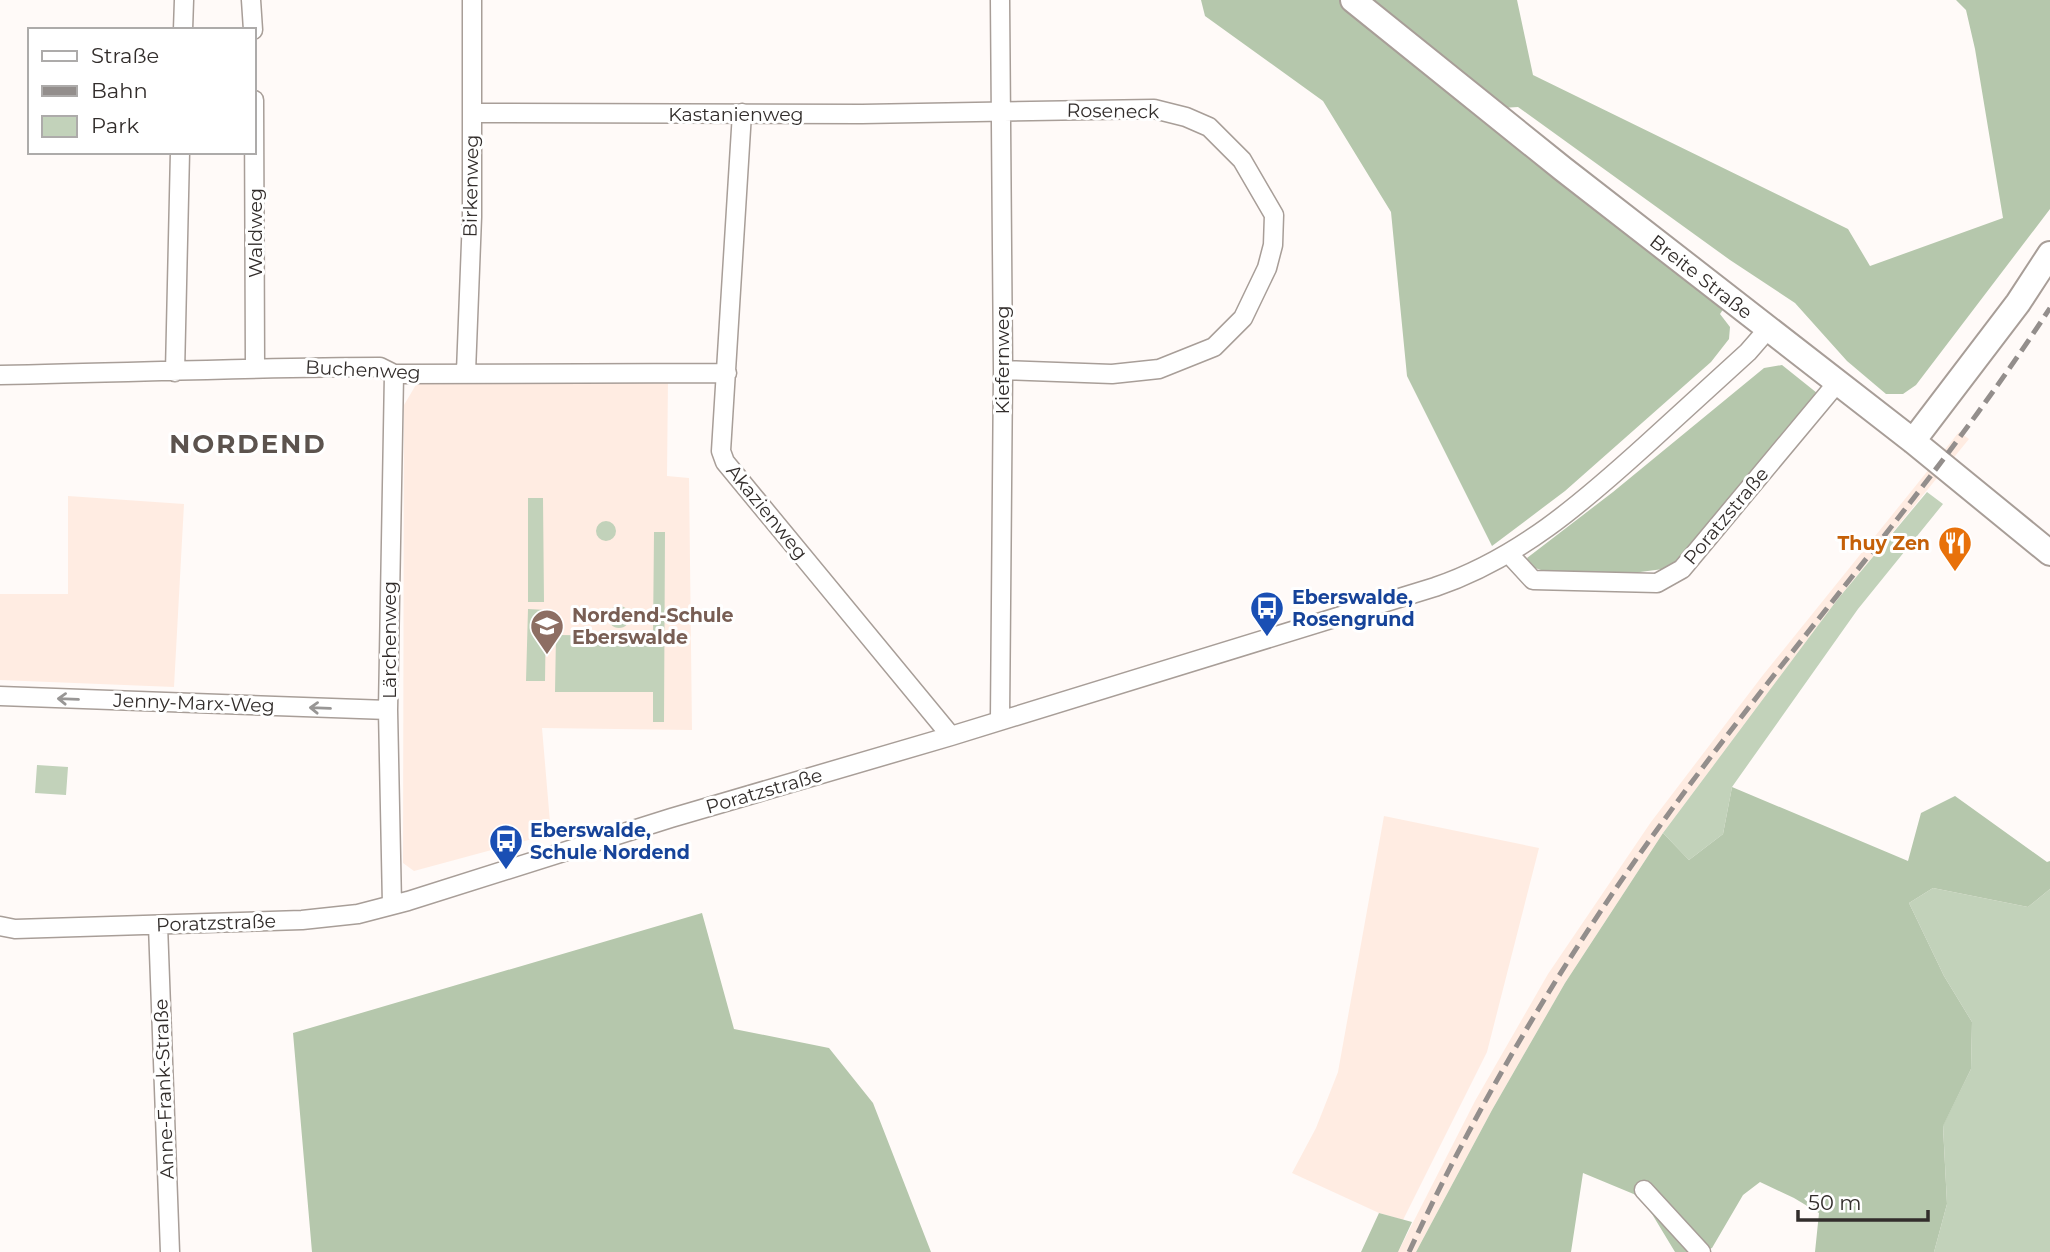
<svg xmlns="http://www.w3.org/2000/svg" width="2050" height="1252" font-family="Montserrat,sans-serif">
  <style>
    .built { fill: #ffece2 }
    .green { fill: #c2d2ba }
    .forest { fill: #b5c7ac }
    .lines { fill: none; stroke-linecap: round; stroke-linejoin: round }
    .street-casing { stroke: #a89e98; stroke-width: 21 }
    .secondary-casing { stroke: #a89e98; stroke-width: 28 }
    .street { stroke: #fff; stroke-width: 18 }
    .secondary { stroke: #fff; stroke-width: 24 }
    .rail { stroke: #938e8c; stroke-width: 5; stroke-dasharray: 14 7; stroke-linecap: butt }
    .oneway { stroke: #989695 }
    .labels { text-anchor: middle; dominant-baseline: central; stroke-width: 6; stroke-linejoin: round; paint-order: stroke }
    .street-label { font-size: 19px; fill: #322d2b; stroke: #fff }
    .food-label { font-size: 19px; font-weight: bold; fill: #c56008; stroke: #fff; text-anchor: end }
    .transit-label { font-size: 19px; font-weight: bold; fill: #164399; stroke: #fff; text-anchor: start }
    .education-label { font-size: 19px; font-weight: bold; fill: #785e54; stroke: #fff; text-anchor: start }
    .district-label { font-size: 26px; font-weight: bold; letter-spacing: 2px; fill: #5c534e; stroke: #fff }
  </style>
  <rect width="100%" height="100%" fill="#fffaf8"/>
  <path class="built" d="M 668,379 L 667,476 L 689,478 L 692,730 L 542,728 L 551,834 L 414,871 L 403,863 L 404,405 L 417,383 Z
    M 1959,432 L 1969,439 L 1837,600 L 1663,833 L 1565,983 L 1492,1110 L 1416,1252 L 1398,1252 L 1475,1101 L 1548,974 L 1651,822 L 1763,675 Z
    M 68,496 L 184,504 L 174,687 L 0,680 L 0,594 L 68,594 Z
    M 1384,816 L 1539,848 L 1487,1052 L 1403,1220 L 1379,1213 L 1292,1173 L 1316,1128 L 1338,1072 Z"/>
  <path class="green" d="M 1927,492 L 1943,504 L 1858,609 L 1732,787 L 1723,834 L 1689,860 L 1663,833 L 1837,600 Z
    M 528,498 L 543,498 L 544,602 L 528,602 Z
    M596 531a10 10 0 1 1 20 0a10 10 0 1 1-20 0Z
    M 654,532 L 665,532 L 664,722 L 653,722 L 653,692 L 555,692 L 556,635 L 653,636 Z
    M608 617a11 11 0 1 1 22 0a11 11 0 1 1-22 0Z
    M 528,609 L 546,610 L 545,681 L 526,681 Z
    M 37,765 L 68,767 L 66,795 L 35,793 Z
    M 1933,888 L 2028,907 L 2050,889 L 2050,1252 L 1934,1252 L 1947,1204 L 1943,1125 L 1971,1069 L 1972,1022 L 1944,976 L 1909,903 Z"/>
  <path class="forest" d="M 1201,0 L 1339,0 L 1724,308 L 1720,314 L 1730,327 L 1729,339 L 1711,362 L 1565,491 L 1492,546 L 1407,376 L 1391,212 L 1323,101 L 1205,16 Z
    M 1367,0 L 1517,0 L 1533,75 L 1848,229 L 1870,266 L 2003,218 L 1975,49 L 1966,10 L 1956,0 L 2050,0 L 2050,209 L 1916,385 L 1903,394 L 1886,394 L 1847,361 L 1795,303 L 1730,260 L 1518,107 L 1502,108 Z
    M 1782,365 L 1817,393 L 1681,559 L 1663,569 L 1625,574 L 1553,574 L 1532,567 L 1527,558 L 1613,492 L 1764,368 Z
    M 1732,787 L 1908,861 L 1921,813 L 1955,796 L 2047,862 L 2050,861 L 2050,889 L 2028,907 L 1933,888 L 1909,903 L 1944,976 L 1972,1022 L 1971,1069 L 1943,1126 L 1947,1204 L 1934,1252 L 1815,1252 L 1819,1213 L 1794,1198 L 1760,1182 L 1743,1195 L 1712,1248 L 1699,1252 L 1675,1252 L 1652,1214 L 1636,1195 L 1583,1173 L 1571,1252 L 1416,1252 L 1492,1110 L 1565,983 L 1663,833 L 1689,860 L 1723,834 Z
    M 702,913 L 734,1029 L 829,1048 L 873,1103 L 931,1252 L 312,1252 L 293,1033 Z
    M 1379,1213 L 1412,1222 L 1398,1252 L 1361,1252 Z"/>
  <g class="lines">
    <g class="street-casing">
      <path id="street" d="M 251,0 L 253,30
        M 1000,0 L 1003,370 L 1000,720
        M 183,30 L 184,0
        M 254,100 L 255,367
        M 472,113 L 862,114 L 1154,109 L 1186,117 L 1209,127 L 1242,160 L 1274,215 L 1273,245 L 1267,268 L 1243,318 L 1214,347 L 1159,369 L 1112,374 L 1003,370
        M 742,113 L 721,451 L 725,462 L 951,736
        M 175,372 L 180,152
        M 466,372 L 472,217 L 472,0
        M 0,375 C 127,373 253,367 380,367 L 394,374 L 727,373
        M 1509,554 L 1533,580 L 1657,583 L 1682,569 L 1837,383
        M 0,696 L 388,710
        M 392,905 L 388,710 L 394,374
        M 158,925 L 170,1252
        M 0,926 L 15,929 L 302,920 L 358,914 L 408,901 L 671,818 L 951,736 L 1435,587 C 1518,559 1582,503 1646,445 C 1680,414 1714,383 1748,352 L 1768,329
        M 1644,1190 L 1701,1252"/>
    </g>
    <g class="secondary-casing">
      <path id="secondary" d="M 1353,0 L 1563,169 L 1913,441 L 2050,553
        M 1913,441 L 2018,303 L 2050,254"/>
    </g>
    <use href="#street" class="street"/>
    <use href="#secondary" class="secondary"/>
    <path class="rail" d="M 1409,1252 C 1478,1103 1563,960 1659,827 C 1785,651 1932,490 2050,308"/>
  </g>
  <defs><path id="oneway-shaft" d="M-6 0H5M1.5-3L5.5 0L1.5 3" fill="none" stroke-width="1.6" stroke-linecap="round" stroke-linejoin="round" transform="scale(1.75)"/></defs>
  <g class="oneway">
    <use href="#oneway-shaft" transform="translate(68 699) rotate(-178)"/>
    <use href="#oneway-shaft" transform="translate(320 708) rotate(-178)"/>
  </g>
  <defs>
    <g id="restaurant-pin" transform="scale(1.75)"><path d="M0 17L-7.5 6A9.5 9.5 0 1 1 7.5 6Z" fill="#e8710a" stroke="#fff"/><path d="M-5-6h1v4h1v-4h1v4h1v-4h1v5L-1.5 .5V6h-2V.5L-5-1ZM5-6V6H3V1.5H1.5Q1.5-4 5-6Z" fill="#fff"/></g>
    <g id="bus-pin" transform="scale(1.75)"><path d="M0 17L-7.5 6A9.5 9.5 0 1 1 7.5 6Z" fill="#1a4fb4" stroke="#fff"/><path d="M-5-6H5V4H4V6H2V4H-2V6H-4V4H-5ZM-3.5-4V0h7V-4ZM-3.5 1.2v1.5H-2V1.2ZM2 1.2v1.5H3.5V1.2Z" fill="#fff"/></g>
    <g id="school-pin" transform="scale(1.75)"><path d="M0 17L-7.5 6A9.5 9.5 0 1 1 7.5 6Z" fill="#8d6e63" stroke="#fff"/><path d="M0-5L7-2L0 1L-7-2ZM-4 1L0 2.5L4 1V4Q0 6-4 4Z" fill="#fff"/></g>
  </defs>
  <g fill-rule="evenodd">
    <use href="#restaurant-pin" x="1955" y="543"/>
    <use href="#bus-pin" x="1267" y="608"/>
    <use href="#school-pin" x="547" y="626"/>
    <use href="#bus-pin" x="506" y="841"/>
  </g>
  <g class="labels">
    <g class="street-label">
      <text transform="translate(1113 111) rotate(1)">Roseneck</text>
      <text x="736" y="114">Kastanienweg</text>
      <text transform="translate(471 186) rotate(-89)">Birkenweg</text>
      <text transform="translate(255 233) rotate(-90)">Waldweg</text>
      <text transform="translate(1701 277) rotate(38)">Breite Straße</text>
      <text transform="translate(1002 360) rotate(-90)">Kiefernweg</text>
      <text transform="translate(363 370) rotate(3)">Buchenweg</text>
      <text transform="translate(767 512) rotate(51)">Akazienweg</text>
      <text transform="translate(1726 516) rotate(-50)">Poratzstraße</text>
      <text transform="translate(389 640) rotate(-90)">Lärchenweg</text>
      <text transform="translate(194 703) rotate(2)">Jenny-Marx-Weg</text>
      <text transform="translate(764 791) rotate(-16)">Poratzstraße</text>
      <text transform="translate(216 923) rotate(-2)">Poratzstraße</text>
      <text transform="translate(164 1089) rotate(-92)">Anne-Frank-Straße</text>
    </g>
    <g class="food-label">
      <text x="1930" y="543">Thuy Zen</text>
    </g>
    <g class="transit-label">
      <text x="1292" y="597">Eberswalde,<tspan x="1292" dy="22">Rosengrund</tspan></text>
      <text x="530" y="830">Eberswalde,<tspan x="530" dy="22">Schule Nordend</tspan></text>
    </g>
    <g class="education-label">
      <text x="572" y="615">Nordend-Schule<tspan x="572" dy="22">Eberswalde</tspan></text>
    </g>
    <g class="district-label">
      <text x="248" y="444">NORDEND</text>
    </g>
  </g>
  <rect x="28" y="28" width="228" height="126" fill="#ffffff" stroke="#adabaa" stroke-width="2"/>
  <rect x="42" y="51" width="35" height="10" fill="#ffffff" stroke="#adabaa" stroke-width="2"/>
  <text x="91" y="63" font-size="21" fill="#322d2b">Straße</text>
  <rect x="42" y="86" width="35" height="10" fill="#938e8c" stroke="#adabaa" stroke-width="2"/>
  <text x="91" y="98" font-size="21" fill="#322d2b">Bahn</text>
  <rect x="42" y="116" width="35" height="21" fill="#c2d2ba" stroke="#adabaa" stroke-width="2"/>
  <text x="91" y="133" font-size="21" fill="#322d2b">Park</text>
  <path d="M1798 1210v10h130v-10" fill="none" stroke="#322d2b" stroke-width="3.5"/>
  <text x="1808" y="1210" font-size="21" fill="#322d2b" stroke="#ffffff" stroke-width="5" paint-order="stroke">50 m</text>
</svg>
